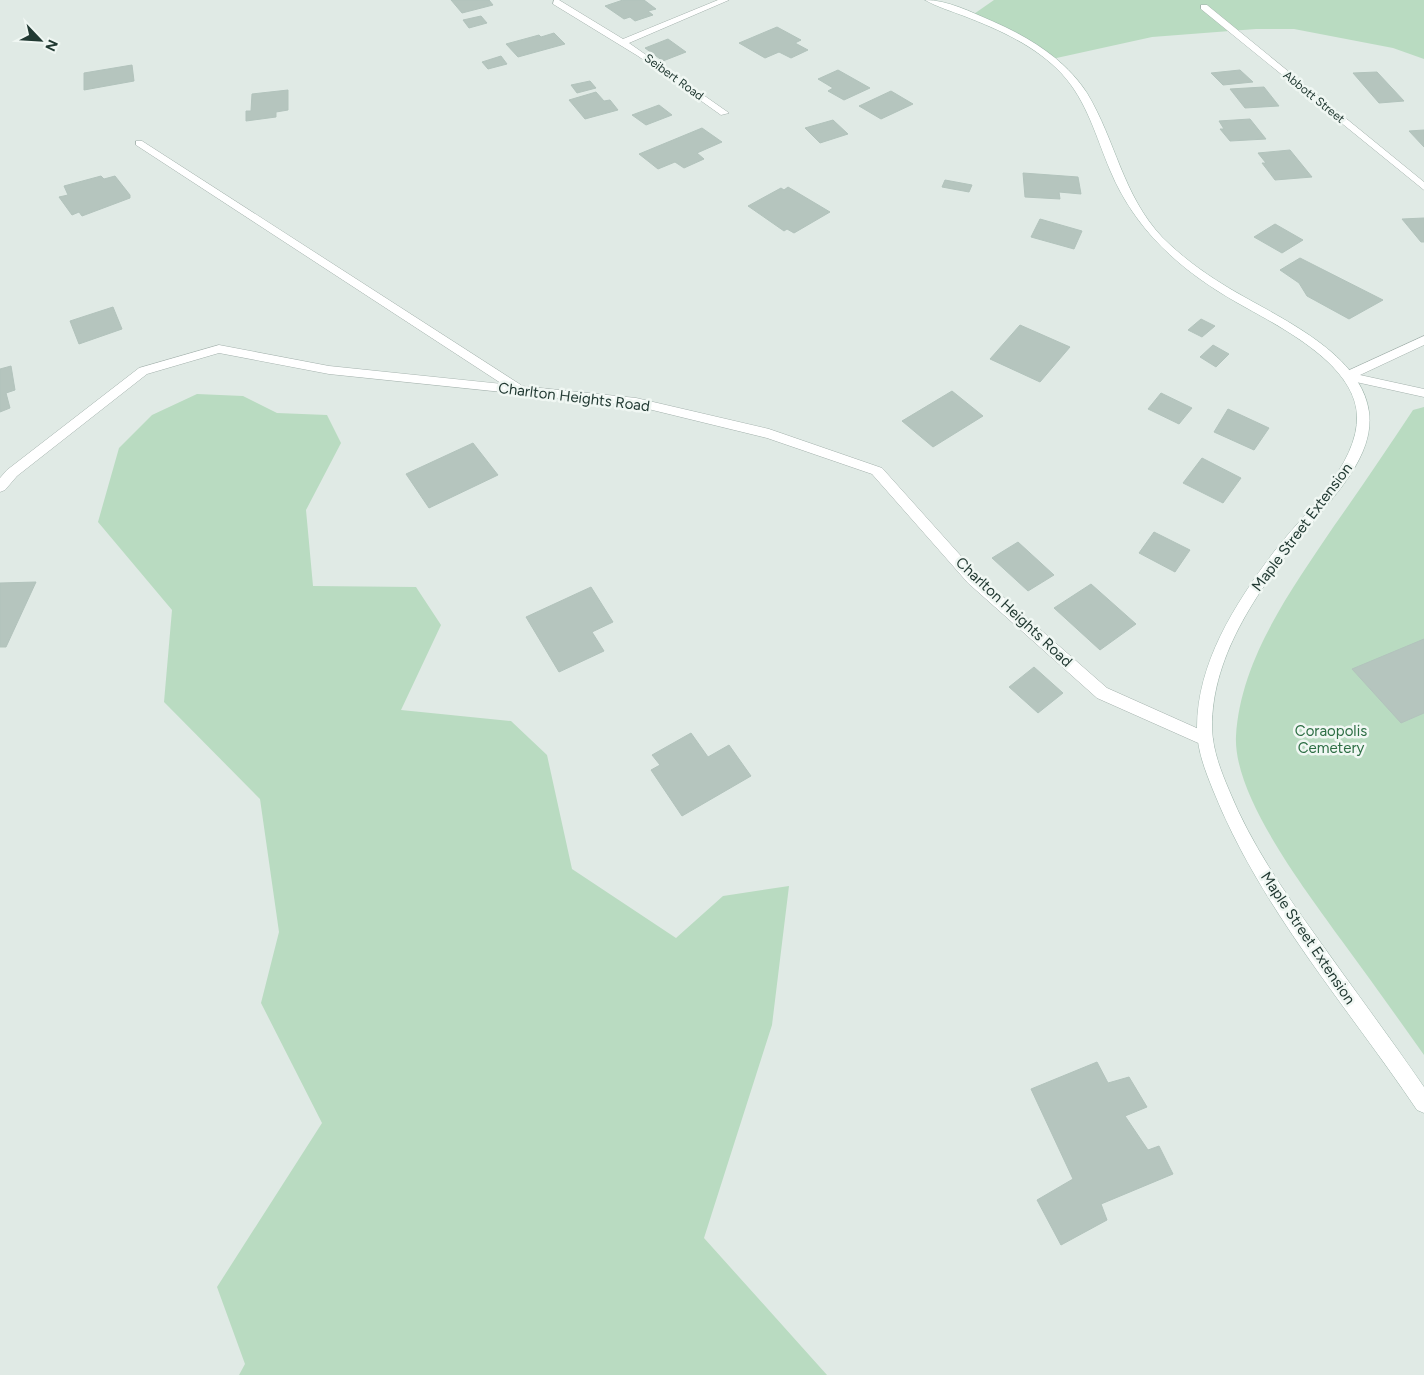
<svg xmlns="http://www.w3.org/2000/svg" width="1424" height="1375" font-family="Figtree,sans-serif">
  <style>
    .green { fill: #b9dbc1 }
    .building { fill: #b5c5be; stroke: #b2c3bc }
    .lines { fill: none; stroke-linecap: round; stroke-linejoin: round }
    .lane-casing { stroke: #a3b1ac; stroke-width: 1 }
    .street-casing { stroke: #a3b1ac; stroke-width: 1 }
    .secondary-casing { stroke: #9fb5ac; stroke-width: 1 }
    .lane { fill: #fff; fill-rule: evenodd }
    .street { fill: #fff; fill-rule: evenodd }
    .secondary { fill: #fff; fill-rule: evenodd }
    .labels { text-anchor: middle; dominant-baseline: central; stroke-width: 5; stroke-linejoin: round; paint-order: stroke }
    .far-street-label { font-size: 12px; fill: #213932; stroke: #f0f7f3 }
    .street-label { font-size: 15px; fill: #213932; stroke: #f0f7f3 }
    .park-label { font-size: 15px; fill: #2d6e44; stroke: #f0f7f3 }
  </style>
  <rect width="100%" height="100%" fill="#e0eae5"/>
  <path class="green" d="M 994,0 L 1424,0 L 1424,59 L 1393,48 L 1294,29 L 1256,29 L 1152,37 L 1052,59 L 1034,46 L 971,16 Z
    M 197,394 L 243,396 L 277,413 L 327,415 L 341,443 L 306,510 L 313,586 L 416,587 L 441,625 L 401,710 L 511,721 L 547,755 L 572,869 L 676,938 L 723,896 L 789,886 L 772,1025 L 704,1238 L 827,1375 L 239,1375 L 245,1364 L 217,1287 L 322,1123 L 261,1003 L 279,932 L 260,799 L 164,702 L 172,610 L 98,522 L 119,448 L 152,415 Z
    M 1424,407 L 1424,1055 C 1397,1017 1370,979 1342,941 C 1307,892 1233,797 1236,736 C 1241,657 1292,589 1334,526 C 1361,488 1387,449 1413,410 Z"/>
  <path class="building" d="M 451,0 L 489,0 L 493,5 L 462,13 Z
    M 623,0 L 644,0 L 656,9 L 648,11 L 653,15 L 635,21 L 630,17 L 624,19 L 605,6 Z
    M 481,16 L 487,23 L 469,28 L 463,20 Z
    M 777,27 L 801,40 L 795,43 L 808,50 L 791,58 L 779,52 L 765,58 L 739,43 Z
    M 554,33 L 565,44 L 518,57 L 506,44 L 539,35 L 541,37 Z
    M 668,39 L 686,52 L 663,61 L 645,48 Z
    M 501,56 L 507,64 L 488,69 L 482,62 Z
    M 132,65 L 134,81 L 84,90 L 84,73 Z
    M 838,70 L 870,88 L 844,100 L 828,91 L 833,88 L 818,79 Z
    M 1240,70 L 1253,82 L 1223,85 L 1211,73 Z
    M 1377,72 L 1404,101 L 1379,103 L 1353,73 Z
    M 590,81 L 596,88 L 577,93 L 571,85 Z
    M 1264,87 L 1279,106 L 1245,108 L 1230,89 Z
    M 288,90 L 288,110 L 276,112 L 276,117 L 246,121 L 246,111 L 251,111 L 252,94 Z
    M 891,91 L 913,104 L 881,119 L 859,106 Z
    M 596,92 L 604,101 L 610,100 L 618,110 L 585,119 L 569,100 Z
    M 659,105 L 672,115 L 646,125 L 632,115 Z
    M 1250,119 L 1266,139 L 1230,141 L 1220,129 L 1224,129 L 1219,121 Z
    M 833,120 L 848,134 L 820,143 L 805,128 Z
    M 702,128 L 722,142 L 697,153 L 704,159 L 684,168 L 675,162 L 658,169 L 639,154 Z
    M 1424,130 L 1424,147 L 1409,131 Z
    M 1290,150 L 1312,177 L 1275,180 L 1262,163 L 1266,163 L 1258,153 Z
    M 1023,173 L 1078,177 L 1081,194 L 1059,192 L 1060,199 L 1025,197 Z
    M 101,176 L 104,179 L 115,176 L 130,195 L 130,198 L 82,216 L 79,212 L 72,215 L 59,197 L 68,195 L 64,186 Z
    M 945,180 L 972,185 L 969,192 L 942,187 Z
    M 788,187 L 830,212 L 794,233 L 787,229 L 784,231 L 748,206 L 781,188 L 784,190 Z
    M 1424,218 L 1424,242 L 1421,242 L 1402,219 Z
    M 1040,219 L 1082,231 L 1074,249 L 1031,237 Z
    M 1275,224 L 1303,240 L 1282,253 L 1254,237 Z
    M 1300,258 L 1383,300 L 1349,319 L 1307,296 L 1299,283 L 1280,270 Z
    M 113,307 L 122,329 L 79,344 L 70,321 Z
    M 1201,319 L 1215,326 L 1202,337 L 1188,330 Z
    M 1020,325 L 1070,347 L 1040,382 L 990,359 Z
    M 1213,345 L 1229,354 L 1216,367 L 1200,357 Z
    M 11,366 L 15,390 L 6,393 L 10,408 L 0,412 L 0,369 Z
    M 952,391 L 983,416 L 933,447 L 902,421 Z
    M 1161,393 L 1192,408 L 1179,424 L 1148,409 Z
    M 1228,409 L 1269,428 L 1254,450 L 1214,432 Z
    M 473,443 L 498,475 L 429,508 L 406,474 Z
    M 1202,458 L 1241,478 L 1223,503 L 1183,483 Z
    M 1154,532 L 1190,550 L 1175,572 L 1139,553 Z
    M 1018,542 L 1054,575 L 1028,591 L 992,558 Z
    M 36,582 L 6,647 L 0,647 L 0,583 Z
    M 1091,584 L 1136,624 L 1100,650 L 1054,608 Z
    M 591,587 L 613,622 L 592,632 L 604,651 L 559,672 L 526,617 Z
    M 1424,639 L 1424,713 L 1401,723 L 1352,669 Z
    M 1034,667 L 1063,693 L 1038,713 L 1009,687 Z
    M 691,733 L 708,757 L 729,745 L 751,776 L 682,816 L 651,770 L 660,765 L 652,755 Z
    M 1097,1062 L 1108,1083 L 1129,1077 L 1147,1107 L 1125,1116 L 1148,1150 L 1159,1146 L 1173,1174 L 1101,1204 L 1107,1220 L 1061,1245 L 1037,1200 L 1073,1179 L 1031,1089 Z"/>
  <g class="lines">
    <g class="lane-casing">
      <path id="lane" d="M 136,141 L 142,141 L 521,385 L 523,388 L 521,391 L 513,391 L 136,145 Z"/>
    </g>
    <g class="street-casing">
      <path id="street" d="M 554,0 L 559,0 L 623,39 L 718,0 L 729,0 L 629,43 L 729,113 L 721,115 L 638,56 L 553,4 Z
        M 1201,5 L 1207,5 L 1424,182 L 1424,190 L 1201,9 Z
        M 1424,336 L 1424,345 L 1360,375 L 1424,389 L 1424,397 L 1347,380 L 1341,376 L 1343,373 Z
        M 219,345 L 329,366 L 636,398 L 769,429 L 882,468 L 978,575 L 1107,688 L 1210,734 L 1213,739 L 1210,744 L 1205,746 L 1097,698 L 968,583 L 872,474 L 767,438 L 636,406 L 329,374 L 219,353 L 147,374 L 17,476 L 5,490 L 0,492 L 0,478 L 7,470 L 139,368 Z"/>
    </g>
    <g class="secondary-casing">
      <path id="secondary" d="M 925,0 C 948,0 971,12 992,21 C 1029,37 1065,59 1087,93 C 1116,141 1122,194 1162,237 C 1180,255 1201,271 1224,285 C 1270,314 1361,350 1369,412 C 1375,456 1333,497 1308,528 C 1262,585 1211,653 1212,729 C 1213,751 1221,771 1229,790 C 1251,844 1283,890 1316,936 C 1352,987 1389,1036 1424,1087 L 1424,1113 L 1417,1110 C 1347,1006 1260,908 1213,790 C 1205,770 1197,750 1197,728 C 1197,663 1235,604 1273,553 C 1301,516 1359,465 1357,415 C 1354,362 1276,325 1236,302 C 1180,270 1135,230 1110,170 C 1096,137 1087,101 1062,74 C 1036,46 1000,30 964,16 C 951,11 937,7 925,0 Z"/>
    </g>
    <use href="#lane" class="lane"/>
    <use href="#street" class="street"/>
    <use href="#secondary" class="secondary"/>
  </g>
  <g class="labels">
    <g class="far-street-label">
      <text transform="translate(674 77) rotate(36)">Seibert Road</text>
      <text transform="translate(1314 97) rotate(39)">Abbott Street</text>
    </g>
    <g class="street-label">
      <text transform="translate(574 397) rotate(7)">Charlton Heights Road</text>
      <text transform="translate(1302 527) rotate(-53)">Maple Street Extension</text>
      <text transform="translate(1014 612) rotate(43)">Charlton Heights Road</text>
      <text transform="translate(1308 938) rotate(56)">Maple Street Extension</text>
    </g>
    <g class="park-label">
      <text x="1331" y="731">Coraopolis<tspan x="1331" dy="17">Cemetery</tspan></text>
    </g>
  </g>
  <g transform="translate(40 40) rotate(115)" stroke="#f0f7f3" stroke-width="4" paint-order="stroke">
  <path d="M0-4L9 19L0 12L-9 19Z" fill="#213932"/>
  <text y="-8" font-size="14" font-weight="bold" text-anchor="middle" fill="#213932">N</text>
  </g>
</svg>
